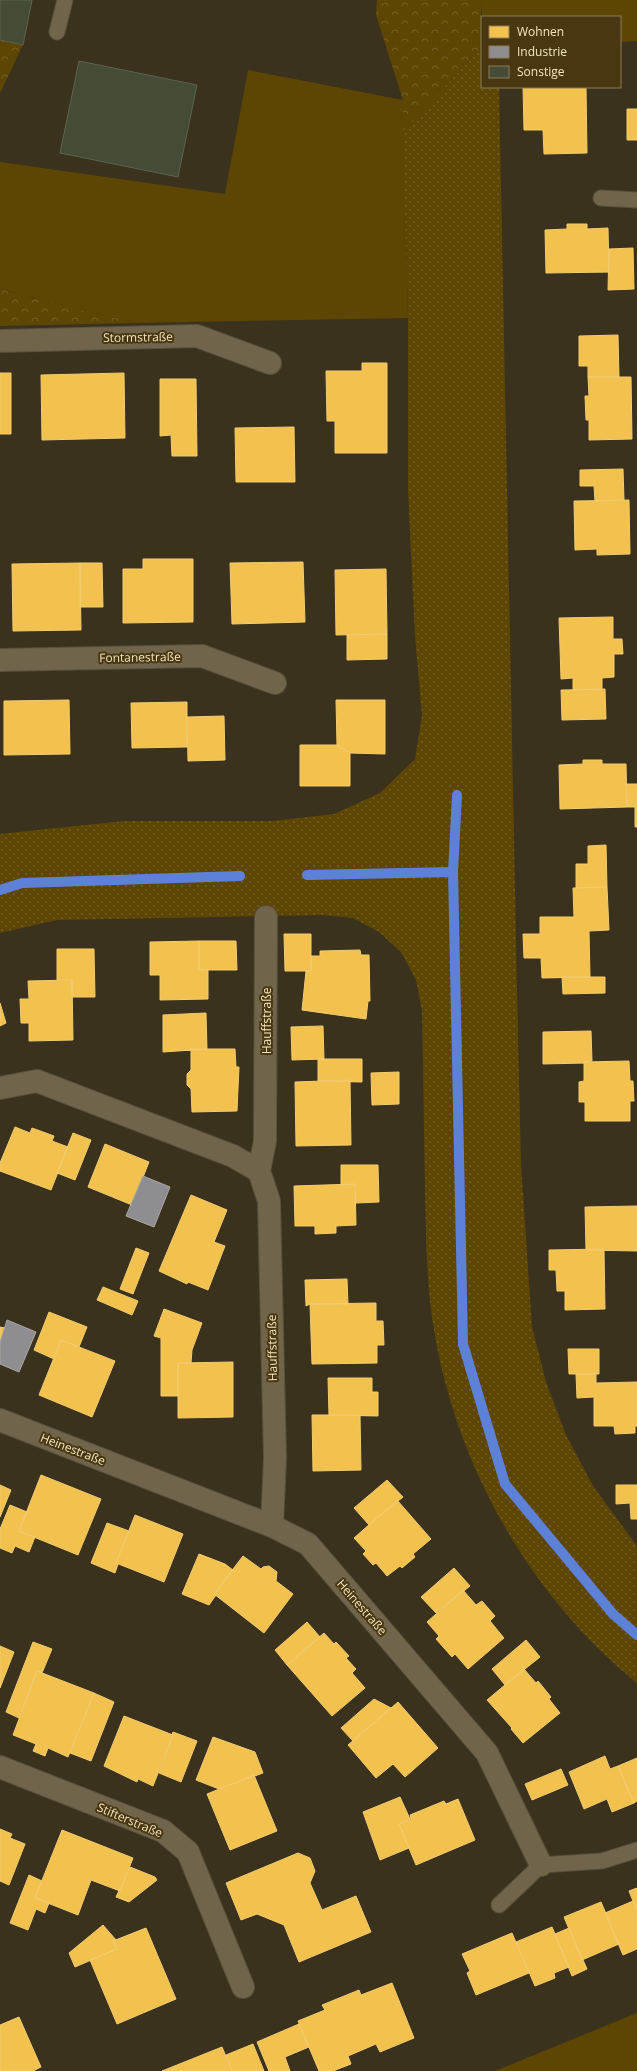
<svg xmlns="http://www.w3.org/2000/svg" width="637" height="2071" font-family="'Open Sans',sans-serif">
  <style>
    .grass { fill: #5d4604 }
    .forest { fill: url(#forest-crowns) }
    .park { fill: url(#park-dots) }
    .homes { fill: #f2c14e; stroke: #f3cc70 }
    .industry { fill: #8d8d92; stroke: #aca7a0 }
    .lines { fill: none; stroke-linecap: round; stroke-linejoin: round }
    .stream { stroke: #5e81d8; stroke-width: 10 }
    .building { fill: #444b37; stroke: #5d6350 }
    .lane-casing { stroke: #584f3d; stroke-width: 17 }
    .street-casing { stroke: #584f3d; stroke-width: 24 }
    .lane { stroke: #70654a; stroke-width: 15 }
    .street { stroke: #70654a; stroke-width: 22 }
    .labels { text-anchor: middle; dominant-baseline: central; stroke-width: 4; stroke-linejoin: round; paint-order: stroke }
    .street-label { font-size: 12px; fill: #f5e4c1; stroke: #483710 }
  </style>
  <defs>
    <pattern id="forest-crowns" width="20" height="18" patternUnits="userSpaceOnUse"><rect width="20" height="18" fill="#5d4604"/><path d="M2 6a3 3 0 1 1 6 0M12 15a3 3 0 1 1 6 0" fill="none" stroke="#756127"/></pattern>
    <pattern id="park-dots" width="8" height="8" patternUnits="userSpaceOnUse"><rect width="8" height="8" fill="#5d4604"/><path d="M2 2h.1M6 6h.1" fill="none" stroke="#756127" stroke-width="1.8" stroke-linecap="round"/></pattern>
  </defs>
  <rect width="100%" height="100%" fill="#3b321d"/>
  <path class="grass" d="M 481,0 L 637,0 L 637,41 L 620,42 L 620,17 L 482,17 Z
    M 248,70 L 403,100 L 408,318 L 135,323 L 0,289 L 0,162 L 225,194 Z
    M 637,2013 L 637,2071 L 495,2071 Z"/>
  <path class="forest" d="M 377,0 L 481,0 L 482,47 L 403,132 L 403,100 L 376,15 Z
    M 0,40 L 23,45 L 0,93 Z
    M 0,289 L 135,323 L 0,326 Z"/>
  <path class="park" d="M 482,47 L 482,87 L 499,87 L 517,992 L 521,1165 L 532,1327 L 546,1382 L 566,1435 L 593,1486 L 637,1546 L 637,1683 C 528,1595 454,1461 433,1324 C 426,1279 426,1233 425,1188 C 424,1128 423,1069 422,1010 L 416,980 L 401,952 L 379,932 L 353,918 L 323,915 L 57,920 L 0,933 L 0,834 L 124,821 L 273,821 L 334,814 L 380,793 L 415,759 L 422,716 L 415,636 L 408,490 L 408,318 L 403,132 Z"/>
  <path class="homes" d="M 523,87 L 586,87 L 587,153 L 544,154 L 543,130 L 524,130 Z
    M 627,109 L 637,109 L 637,140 L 627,140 Z
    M 567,224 L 587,224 L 587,229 L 608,228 L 609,272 L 546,273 L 545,230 L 567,229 Z
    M 633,248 L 634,289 L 608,290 L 609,249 Z
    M 618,335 L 619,377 L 588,377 L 588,366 L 579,366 L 579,336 Z
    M 362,363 L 387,363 L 387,453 L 335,453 L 335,421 L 327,421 L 326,371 L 362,371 Z
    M 0,373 L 11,373 L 11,434 L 0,434 Z
    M 124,373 L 125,438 L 42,440 L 41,375 Z
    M 588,377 L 631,377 L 632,439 L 589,440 L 589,420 L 586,420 L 585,396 L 589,396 Z
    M 160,379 L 196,379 L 197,456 L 172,456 L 171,435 L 160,436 Z
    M 294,427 L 295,482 L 236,482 L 235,428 Z
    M 623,469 L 624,500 L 595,501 L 594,486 L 580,486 L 580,470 Z
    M 629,500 L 630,554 L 597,555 L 597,549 L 575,550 L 574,501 Z
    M 143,559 L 193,559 L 193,622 L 123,623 L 123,569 L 143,569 Z
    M 303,562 L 305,622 L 232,624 L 230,563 Z
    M 80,563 L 81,630 L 13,631 L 12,564 Z
    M 80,563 L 102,563 L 103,607 L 80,607 Z
    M 386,569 L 387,634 L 336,635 L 335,570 Z
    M 613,617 L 613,639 L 622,639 L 623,654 L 614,654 L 614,677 L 602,678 L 602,689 L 573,690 L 573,678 L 561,679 L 559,618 Z
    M 387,634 L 387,659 L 347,660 L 347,635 Z
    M 605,689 L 606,719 L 562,720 L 561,690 Z
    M 69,700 L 70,754 L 4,755 L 4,701 Z
    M 336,700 L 385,700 L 385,754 L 350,753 L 337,745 Z
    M 187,702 L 187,747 L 132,748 L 131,703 Z
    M 224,716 L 225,760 L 188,761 L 187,717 Z
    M 300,745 L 337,745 L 350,753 L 350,786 L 300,786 Z
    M 583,760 L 602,760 L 602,764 L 626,764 L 627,807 L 560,809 L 559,765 L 583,764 Z
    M 626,784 L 637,784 L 637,827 L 635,827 L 635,807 L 627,807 Z
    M 606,845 L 607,887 L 576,888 L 576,864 L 588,864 L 588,846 Z
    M 607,887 L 609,930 L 589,931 L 590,977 L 542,978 L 541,958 L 524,958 L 523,934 L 540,934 L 540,917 L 574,917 L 573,888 Z
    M 284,934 L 311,934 L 311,971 L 285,971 Z
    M 199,941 L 199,970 L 208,970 L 208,999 L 160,1000 L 160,975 L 150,975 L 150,942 Z
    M 199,941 L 236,941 L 237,970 L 199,970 Z
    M 57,949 L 94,949 L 95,997 L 72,997 L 72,980 L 57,980 Z
    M 360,950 L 361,955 L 369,955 L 370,1001 L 368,1001 L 366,1019 L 302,1010 L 306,971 L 311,971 L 311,956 L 320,956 L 320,951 Z
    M 562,977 L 605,977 L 605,993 L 563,994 Z
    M 72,980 L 73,1040 L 29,1041 L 29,1023 L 21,1023 L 20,999 L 29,999 L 28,981 Z
    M 0,1003 L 6,1023 L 0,1026 Z
    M 206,1013 L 207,1049 L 163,1052 L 163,1015 Z
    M 323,1026 L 324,1059 L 292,1060 L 291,1027 Z
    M 591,1031 L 592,1061 L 584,1062 L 584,1063 L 543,1064 L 543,1032 Z
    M 191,1049 L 235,1049 L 236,1067 L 239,1067 L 237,1111 L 192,1112 L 191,1089 L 187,1085 L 187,1074 L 191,1070 Z
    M 318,1059 L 362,1059 L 362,1082 L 318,1081 Z
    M 629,1061 L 630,1081 L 633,1081 L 634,1101 L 630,1101 L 630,1121 L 585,1121 L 585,1102 L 579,1102 L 579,1082 L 584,1081 L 584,1062 Z
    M 399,1072 L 399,1104 L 372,1105 L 371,1073 Z
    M 350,1080 L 351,1145 L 296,1146 L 295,1082 Z
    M 15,1127 L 30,1133 L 32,1128 L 54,1136 L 52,1141 L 68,1147 L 51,1190 L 0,1171 L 0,1163 Z
    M 73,1133 L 91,1140 L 75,1180 L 57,1173 Z
    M 105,1144 L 149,1162 L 132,1205 L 88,1187 Z
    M 341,1165 L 378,1165 L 379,1202 L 356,1203 L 355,1184 L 341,1185 Z
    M 355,1184 L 356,1225 L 336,1226 L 336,1233 L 315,1234 L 315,1226 L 295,1226 L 294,1186 Z
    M 191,1195 L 227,1210 L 214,1242 L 225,1246 L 208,1290 L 188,1282 L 187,1284 L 159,1271 Z
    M 637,1206 L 637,1251 L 586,1250 L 585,1207 Z
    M 136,1248 L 149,1253 L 133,1294 L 120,1289 Z
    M 604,1249 L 605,1309 L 565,1310 L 565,1291 L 557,1291 L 556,1270 L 549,1270 L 549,1250 Z
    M 347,1279 L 348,1304 L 310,1304 L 306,1306 L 305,1280 Z
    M 103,1287 L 138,1301 L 132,1315 L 97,1300 Z
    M 376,1303 L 376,1321 L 383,1321 L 384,1345 L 377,1345 L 377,1363 L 312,1364 L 310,1304 Z
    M 164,1309 L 202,1323 L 192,1350 L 191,1363 L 178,1363 L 178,1396 L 161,1396 L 161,1338 L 154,1336 Z
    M 49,1312 L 87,1327 L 79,1347 L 61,1340 L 54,1359 L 34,1350 Z
    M 0,1327 L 5,1328 L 0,1342 Z
    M 61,1340 L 115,1361 L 92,1417 L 39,1395 Z
    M 568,1349 L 599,1349 L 599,1374 L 569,1374 Z
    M 233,1362 L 233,1417 L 178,1418 L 178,1363 Z
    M 576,1374 L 596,1374 L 596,1383 L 637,1382 L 637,1426 L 635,1426 L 635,1433 L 615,1434 L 614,1426 L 594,1426 L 594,1397 L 577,1398 Z
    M 328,1378 L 372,1378 L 372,1392 L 378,1392 L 378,1416 L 329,1415 Z
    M 312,1415 L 360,1415 L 361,1470 L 313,1471 Z
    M 41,1475 L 101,1499 L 78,1555 L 19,1531 Z
    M 387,1480 L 403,1497 L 369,1525 L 354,1508 Z
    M 0,1485 L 11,1490 L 0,1517 Z
    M 616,1485 L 637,1485 L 637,1519 L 631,1519 L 630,1503 L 616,1504 Z
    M 397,1500 L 431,1539 L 413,1554 L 415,1557 L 402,1568 L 400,1566 L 387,1576 L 376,1563 L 373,1565 L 363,1554 L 366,1551 L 354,1538 Z
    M 10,1505 L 27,1512 L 19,1531 L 35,1537 L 29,1552 L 15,1546 L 12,1553 L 0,1548 L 0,1529 Z
    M 135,1515 L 183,1534 L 164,1582 L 116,1563 Z
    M 107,1523 L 129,1531 L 116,1563 L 118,1564 L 115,1573 L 91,1563 Z
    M 199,1554 L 225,1564 L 233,1570 L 214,1594 L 216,1595 L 209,1605 L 182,1594 Z
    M 243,1556 L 261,1569 L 263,1567 L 269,1566 L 277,1572 L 276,1581 L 293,1594 L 264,1633 L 214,1594 Z
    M 454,1568 L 470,1586 L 436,1613 L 421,1597 Z
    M 463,1590 L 476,1605 L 482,1601 L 495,1616 L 490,1621 L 504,1638 L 468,1669 L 455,1654 L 452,1657 L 436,1639 L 439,1636 L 427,1622 Z
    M 307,1622 L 320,1637 L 287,1665 L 275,1650 Z
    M 324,1633 L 334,1644 L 336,1642 L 349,1656 L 346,1658 L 356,1669 L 352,1673 L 365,1688 L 332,1716 L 287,1665 Z
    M 526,1640 L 540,1657 L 505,1685 L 492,1669 Z
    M 33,1642 L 52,1649 L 42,1673 L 37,1671 L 19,1718 L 6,1712 Z
    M 0,1646 L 14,1652 L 0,1688 Z
    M 524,1669 L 536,1683 L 538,1681 L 551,1697 L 549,1699 L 560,1713 L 523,1743 L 511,1729 L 512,1728 L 487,1700 Z
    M 37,1671 L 94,1693 L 68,1757 L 48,1748 L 45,1756 L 33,1751 L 36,1744 L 13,1735 Z
    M 94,1693 L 114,1702 L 91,1761 L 70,1753 Z
    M 374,1699 L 391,1708 L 353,1741 L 341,1728 Z
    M 398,1702 L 438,1748 L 405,1777 L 393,1764 L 376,1778 L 348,1745 Z
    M 124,1716 L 173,1735 L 153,1786 L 138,1779 L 137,1782 L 104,1766 Z
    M 173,1732 L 197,1741 L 181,1782 L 159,1773 L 173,1735 L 172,1735 Z
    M 213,1737 L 255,1752 L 263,1773 L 219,1789 L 196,1780 Z
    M 605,1756 L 610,1769 L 618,1766 L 634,1803 L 612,1812 L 607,1799 L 584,1809 L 569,1772 Z
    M 637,1758 L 637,1801 L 634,1803 L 618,1766 Z
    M 561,1769 L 568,1785 L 532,1800 L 525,1784 Z
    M 254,1775 L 277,1831 L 230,1850 L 207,1794 Z
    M 400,1797 L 410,1819 L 399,1824 L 409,1848 L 380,1860 L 363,1812 Z
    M 458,1799 L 475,1840 L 416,1865 L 399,1824 L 411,1819 L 410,1815 L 444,1801 L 446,1804 Z
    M 0,1829 L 12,1834 L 10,1838 L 25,1844 L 9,1885 L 0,1881 Z
    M 62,1830 L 133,1858 L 120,1891 L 91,1880 L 78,1915 L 35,1898 Z
    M 298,1853 L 310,1858 L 315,1871 L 310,1883 L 322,1910 L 356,1896 L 371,1932 L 299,1962 L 284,1925 L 257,1914 L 241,1920 L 226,1883 Z
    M 130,1867 L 155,1877 L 157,1880 L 129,1902 L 116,1897 Z
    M 29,1875 L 42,1881 L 35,1898 L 49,1903 L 45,1913 L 36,1909 L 28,1930 L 10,1923 Z
    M 637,1888 L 637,1911 L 629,1891 Z
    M 633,1901 L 637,1911 L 637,1949 L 623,1955 L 605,1913 Z
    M 601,1902 L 619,1944 L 582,1960 L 564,1917 Z
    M 103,1925 L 116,1940 L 113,1941 L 117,1949 L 75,1967 L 69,1953 Z
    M 552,1927 L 569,1967 L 554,1973 L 555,1978 L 535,1986 L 516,1942 Z
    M 146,1928 L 176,1999 L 117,2024 L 90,1960 L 117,1949 L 113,1941 Z
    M 569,1928 L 587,1969 L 572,1976 L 555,1934 Z
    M 512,1933 L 529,1973 L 476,1995 L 467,1973 L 470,1971 L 462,1954 Z
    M 392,1983 L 414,2038 L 380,2052 L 376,2044 L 348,2056 L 351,2064 L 333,2071 L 319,2071 L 298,2021 L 325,2010 L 322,2005 L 359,1990 L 361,1995 Z
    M 19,2017 L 41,2067 L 33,2071 L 0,2071 L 0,2025 Z
    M 299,2024 L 309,2047 L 285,2057 L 290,2071 L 269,2071 L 257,2042 Z
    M 253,2044 L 264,2071 L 232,2071 L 226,2055 Z
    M 222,2047 L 232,2071 L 162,2071 Z"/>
  <path class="industry" d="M 143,1176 L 170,1187 L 154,1227 L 126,1216 Z
    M 7,1320 L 36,1332 L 19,1372 L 0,1364 L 0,1342 Z"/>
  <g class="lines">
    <path class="stream" d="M 457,795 L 453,872 L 463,1344 L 505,1484 L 613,1614 L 637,1635
      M 307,875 L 453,872
      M 0,890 L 22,883 L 240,876"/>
  </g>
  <path class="building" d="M 0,0 L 32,0 L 23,45 L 0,40 Z
    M 79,61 L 197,85 L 178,177 L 60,153 Z"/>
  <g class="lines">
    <g class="lane-casing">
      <path id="lane" d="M 57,32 L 65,0
        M 601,198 L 637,200
        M 499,1905 L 541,1865 L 602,1861 L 637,1850"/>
    </g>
    <g class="street-casing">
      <path id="street" d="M 0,341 L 197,336 L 270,363
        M 0,660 L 202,656 L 275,683
        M 0,1088 L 37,1081 L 233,1156 L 259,1171 L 269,1201 L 275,1458 L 272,1526
        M 259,1171 L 265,1141 L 266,917
        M 0,1420 L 272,1526 L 308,1544 L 487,1753 L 541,1865
        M 0,1767 L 163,1831 L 188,1852 L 243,1987"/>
    </g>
    <use href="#lane" class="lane"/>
    <use href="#street" class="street"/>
  </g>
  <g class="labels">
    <g class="street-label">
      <text transform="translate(138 337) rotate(-1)">Stormstraße</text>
      <text transform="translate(140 657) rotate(-1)">Fontanestraße</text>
      <text transform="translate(266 1021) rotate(-90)">Hauffstraße</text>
      <text transform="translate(272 1348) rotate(-91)">Hauffstraße</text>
      <text transform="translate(73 1449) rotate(21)">Heinestraße</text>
      <text transform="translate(362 1607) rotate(49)">Heinestraße</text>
      <text transform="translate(130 1820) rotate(23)">Stifterstraße</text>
    </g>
  </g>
  <rect x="481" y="16" width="140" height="72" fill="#483710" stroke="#8d7c57"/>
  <rect x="489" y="26" width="20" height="12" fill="#f2c14e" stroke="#8d7c57"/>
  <text x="517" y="36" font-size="12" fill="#f5e4c1">Wohnen</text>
  <rect x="489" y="46" width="20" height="12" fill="#8d8d92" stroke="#8d7c57"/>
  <text x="517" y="56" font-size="12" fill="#f5e4c1">Industrie</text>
  <rect x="489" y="66" width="20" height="12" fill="#444b37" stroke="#8d7c57"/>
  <text x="517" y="76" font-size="12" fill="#f5e4c1">Sonstige</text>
</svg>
